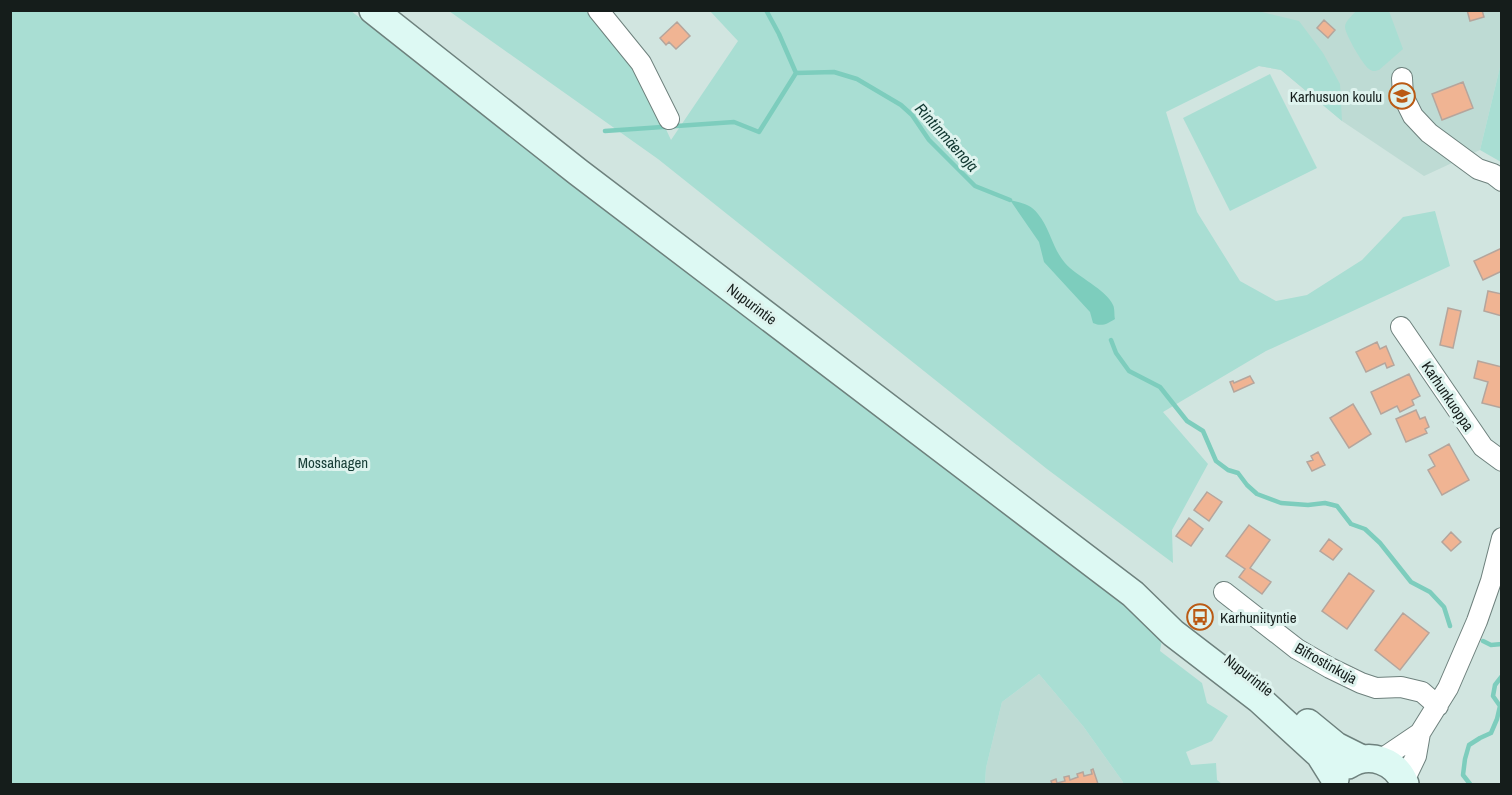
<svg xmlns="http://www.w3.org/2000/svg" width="1512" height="795" font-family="'Archivo Narrow',sans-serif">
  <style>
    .built { fill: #bedbd4 }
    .green { fill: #a9ded3 }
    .water { fill: #7dcdbd }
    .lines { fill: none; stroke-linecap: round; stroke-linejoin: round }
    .stream { stroke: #7dcdbd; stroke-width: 4.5 }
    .building { fill: #f0b493; stroke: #b5a59c; stroke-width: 1.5 }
    .street-casing { stroke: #6e817d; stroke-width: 22 }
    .secondary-casing { stroke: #6e817d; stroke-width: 30 }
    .street { stroke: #fff; stroke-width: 20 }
    .secondary { stroke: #ddf9f3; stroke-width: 27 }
    .labels { text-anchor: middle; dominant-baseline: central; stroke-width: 6; stroke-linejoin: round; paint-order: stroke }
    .poi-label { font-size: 15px; fill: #151d1b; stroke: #def3ee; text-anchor: end }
    .street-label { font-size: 15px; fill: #151d1b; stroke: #def3ee }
    .park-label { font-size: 15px; fill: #173d36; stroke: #def3ee }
    .water-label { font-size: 16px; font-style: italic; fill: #113831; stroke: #def3ee }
  </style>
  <rect width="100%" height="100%" fill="#d1e5e0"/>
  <path class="built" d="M 1204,11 L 1501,11 L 1501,63 L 1480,150 L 1424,176 L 1342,121 L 1281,70 L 1259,66 Z
    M 1039,674 L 1083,726 L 1123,782 L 1123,784 L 985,784 L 986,768 L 1002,702 Z"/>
  <path class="green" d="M 1253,10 L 1299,21 L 1323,53 L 1340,84 L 1342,121 L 1281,70 L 1259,66 L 1166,112 L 1197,212 L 1240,281 L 1276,301 L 1307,295 L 1362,260 L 1403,217 L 1435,211 L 1450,266 L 1266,351 L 1163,412 L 1208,464 L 1172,530 L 1173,563 L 1047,469 L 658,159 L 449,11 L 590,11 L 638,69 L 671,140 L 738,41 L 710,11 Z
    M 10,11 L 351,11 L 1076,566 L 1163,634 L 1160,651 L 1202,683 L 1207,703 L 1228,716 L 1212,741 L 1186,752 L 1191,765 L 1216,763 L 1217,780 L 1222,784 L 1123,784 L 1123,782 L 1083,726 L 1039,674 L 1002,702 L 986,768 L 985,784 L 11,784 Z
    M 1356,11 L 1389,11 L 1403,49 L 1379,70 C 1375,71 1373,72 1369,69 C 1363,65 1345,34 1345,27 C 1345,21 1353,15 1356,11 Z
    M 1501,63 L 1501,162 L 1480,150 Z
    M 1270,74 L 1317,168 L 1230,211 L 1183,118 Z"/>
  <path class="water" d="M 1010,200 C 1021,203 1031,204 1038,214 C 1050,228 1052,248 1065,263 C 1076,276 1107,290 1113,305 C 1115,309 1114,315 1115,319 C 1107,324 1102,327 1093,323 L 1090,312 L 1044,262 L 1039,242 Z"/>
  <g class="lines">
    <path class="stream" d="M 766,10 L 779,34 L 796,73
      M 796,73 L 834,72 L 857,79 L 901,105 L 912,115 L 929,140 L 975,186 L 1010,200
      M 605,131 L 734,122 L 759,132 L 796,73
      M 1111,340 L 1116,353 L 1129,371 L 1160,387 L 1187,421 L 1203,431 L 1216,461 L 1228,470 L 1238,473 L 1247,485 L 1257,494 L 1281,503 L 1308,505 L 1325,503 L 1337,506 L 1351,524 L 1365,529 L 1380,543 L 1411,582 L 1430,592 L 1444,607 L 1450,626
      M 1483,641 L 1491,645 L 1502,644
      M 1470,784 L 1463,775 L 1465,759 L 1469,745 L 1480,738 L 1491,733 L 1497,719 L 1500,706 L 1493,696 L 1495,685 L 1502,676"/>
  </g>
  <path class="building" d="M 1467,10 L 1482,10 L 1484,17 L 1470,21 Z
    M 1324,20 L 1335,30 L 1328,38 L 1317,28 Z
    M 677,22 L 690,36 L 676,49 L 669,42 L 666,45 L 660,38 Z
    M 1463,82 L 1473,108 L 1442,120 L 1432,94 Z
    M 1502,248 L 1502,271 L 1483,280 L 1474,261 Z
    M 1488,291 L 1502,294 L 1502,316 L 1484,311 Z
    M 1448,308 L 1461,311 L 1453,348 L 1440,345 Z
    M 1377,342 L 1380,349 L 1386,346 L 1394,365 L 1387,368 L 1385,363 L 1366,372 L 1356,352 Z
    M 1478,361 L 1502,367 L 1502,408 L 1482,403 L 1488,382 L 1474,378 Z
    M 1409,374 L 1420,396 L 1412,400 L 1414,405 L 1400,412 L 1397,406 L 1381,414 L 1371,392 Z
    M 1250,376 L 1254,383 L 1234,392 L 1230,382 L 1233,381 L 1234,383 Z
    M 1353,404 L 1371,434 L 1349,448 L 1330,418 Z
    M 1416,410 L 1420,419 L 1425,417 L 1429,427 L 1425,429 L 1427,433 L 1406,442 L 1396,419 Z
    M 1449,444 L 1469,480 L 1442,495 L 1428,470 L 1435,466 L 1429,455 Z
    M 1318,452 L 1325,465 L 1312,471 L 1307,462 L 1313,460 L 1311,456 Z
    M 1207,492 L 1222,502 L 1209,521 L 1194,510 Z
    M 1189,518 L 1203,529 L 1191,546 L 1176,536 Z
    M 1249,525 L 1270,540 L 1250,568 L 1271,582 L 1262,594 L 1239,577 L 1245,569 L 1226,556 Z
    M 1451,532 L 1461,542 L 1451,551 L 1442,542 Z
    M 1329,539 L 1342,549 L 1333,560 L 1320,551 Z
    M 1349,573 L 1374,591 L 1347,629 L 1322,611 Z
    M 1403,613 L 1429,633 L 1400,670 L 1375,650 Z
    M 1093,769 L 1098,784 L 1052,784 L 1051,781 L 1056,779 L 1057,783 L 1065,781 L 1064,777 L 1069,776 L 1070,780 L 1078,777 L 1077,774 L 1083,772 L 1084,776 L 1092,774 L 1091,770 Z"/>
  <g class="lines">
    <g class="street-casing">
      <path id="street" d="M 598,10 L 641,63 L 669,119
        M 1402,78 L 1403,96 L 1413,116 L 1429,133 L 1478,169 L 1493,174 L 1502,181
        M 1401,327 L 1483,447 L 1502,461
        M 1224,592 L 1297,649 L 1330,668 L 1361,683 L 1376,688 L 1401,687 L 1422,692 L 1438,706
        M 1380,760 L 1420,733
        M 1404,781 L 1416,756 L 1420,733 L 1448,688 L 1477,621 L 1491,581 L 1502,538"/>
    </g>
    <g class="secondary-casing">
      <path id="secondary" d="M 373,10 L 578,172 L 1133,594 L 1173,633 L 1259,699 L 1320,755 L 1335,779
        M 1308,723 L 1336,746 L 1362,759
        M 1348,765 C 1369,751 1396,761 1405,784"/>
    </g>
    <use href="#street" class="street"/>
    <use href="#secondary" class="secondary"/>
  </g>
  <defs>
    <g id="school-ring" transform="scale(1.35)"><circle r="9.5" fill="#def3ee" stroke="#ba5a14" stroke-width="1.5"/><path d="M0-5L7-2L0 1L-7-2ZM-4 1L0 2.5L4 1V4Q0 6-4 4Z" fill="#ba5a14"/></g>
    <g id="bus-ring" transform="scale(1.35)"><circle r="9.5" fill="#def3ee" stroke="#ba5a14" stroke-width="1.5"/><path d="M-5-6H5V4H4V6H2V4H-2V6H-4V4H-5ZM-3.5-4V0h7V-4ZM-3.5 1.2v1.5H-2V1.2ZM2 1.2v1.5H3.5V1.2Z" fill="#ba5a14"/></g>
  </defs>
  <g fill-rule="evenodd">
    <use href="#school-ring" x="1402" y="96"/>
    <use href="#bus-ring" x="1200" y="617"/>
  </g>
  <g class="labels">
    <g class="poi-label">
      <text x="1382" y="96">Karhusuon koulu</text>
      <text x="1220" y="617" text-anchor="start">Karhuniityntie</text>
    </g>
    <g class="street-label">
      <text transform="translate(752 304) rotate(37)">Nupurintie</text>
      <text transform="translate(1448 396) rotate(56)">Karhunkuoppa</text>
      <text transform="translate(1326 663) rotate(29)">Bifrostinkuja</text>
      <text transform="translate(1249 675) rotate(38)">Nupurintie</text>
    </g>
    <g class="park-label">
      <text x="333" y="462">Mossahagen</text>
    </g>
    <g class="water-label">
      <text transform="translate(947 137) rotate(48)">Rintinmäenoja</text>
    </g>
  </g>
  <rect width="1512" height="795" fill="none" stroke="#151d1b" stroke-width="24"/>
</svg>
